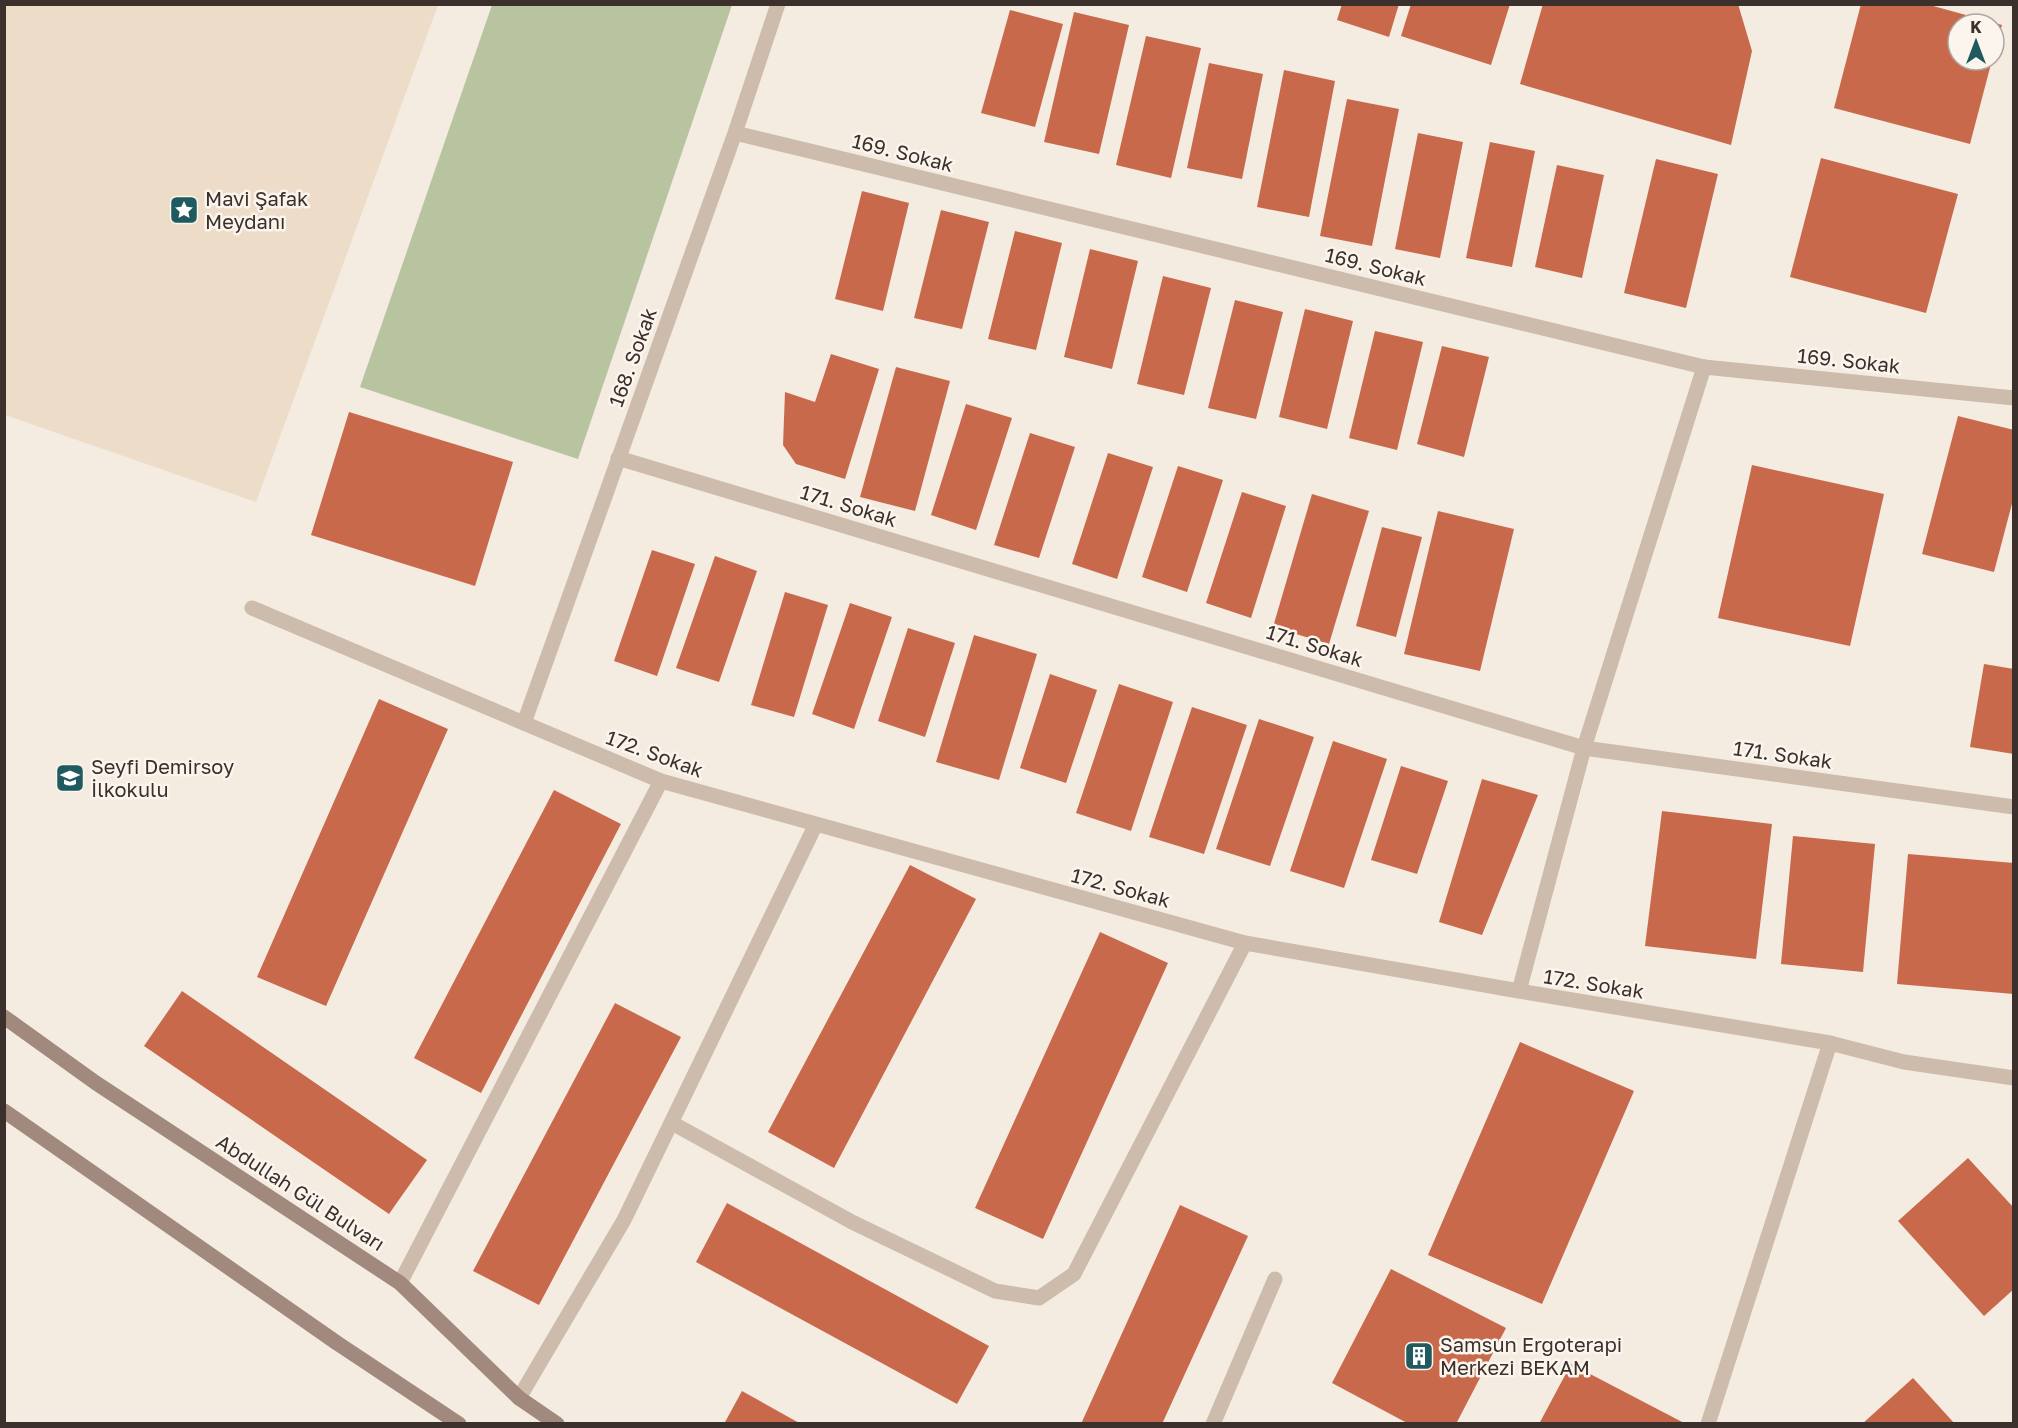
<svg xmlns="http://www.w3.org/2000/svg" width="2018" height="1428" font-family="'Golos Text',sans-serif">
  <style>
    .green { fill: #b8c4a0 }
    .plaza { fill: #ecdcc8 }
    .building { fill: #c8694b }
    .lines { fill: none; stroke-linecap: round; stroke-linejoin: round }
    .minor { stroke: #cdbbac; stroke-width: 15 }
    .tertiary { stroke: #cdbbac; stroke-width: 15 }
    .secondary { stroke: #a18a7d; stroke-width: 15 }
    .labels { text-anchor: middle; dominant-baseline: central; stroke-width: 5; stroke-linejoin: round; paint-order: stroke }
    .street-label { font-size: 20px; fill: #3b302b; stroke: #fbf5ee }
    .poi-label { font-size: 20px; fill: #3b302b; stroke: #fbf5ee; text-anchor: start }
  </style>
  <rect width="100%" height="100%" fill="#f4ebe1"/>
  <path class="green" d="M 492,5 L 732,5 L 578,459 L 360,387 Z"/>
  <path class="plaza" d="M 5,4 L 438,5 L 256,502 L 5,415 Z"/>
  <path class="building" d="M 1342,4 L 1399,4 L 1389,37 L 1337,20 Z
    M 1411,4 L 1510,4 L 1491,65 L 1401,36 Z
    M 1543,4 L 1738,4 L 1752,51 L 1731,145 L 1520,84 Z
    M 1861,4 L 1926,4 L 2002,25 L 1995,51 L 1994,24 L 1958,24 L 1958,60 L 1992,60 L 1970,144 L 1834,108 Z
    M 1010,10 L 1063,24 L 1035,127 L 981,113 Z
    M 1074,12 L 1129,25 L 1099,154 L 1044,142 Z
    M 1146,36 L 1201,48 L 1171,178 L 1116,165 Z
    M 1209,63 L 1263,74 L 1242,179 L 1187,168 Z
    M 1284,70 L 1335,81 L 1309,217 L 1257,207 Z
    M 1347,99 L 1399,109 L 1372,246 L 1320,236 Z
    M 1418,133 L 1463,142 L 1440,258 L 1395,249 Z
    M 1490,142 L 1535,151 L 1512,267 L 1466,258 Z
    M 1821,158 L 1958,194 L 1926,313 L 1790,277 Z
    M 1656,159 L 1718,174 L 1686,308 L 1624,293 Z
    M 1557,165 L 1604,175 L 1582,278 L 1535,267 Z
    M 862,191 L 909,203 L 883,311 L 835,299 Z
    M 941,210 L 989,222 L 962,329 L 914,318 Z
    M 1015,231 L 1062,243 L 1036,350 L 988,339 Z
    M 1090,249 L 1138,261 L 1112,369 L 1064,357 Z
    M 1163,276 L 1211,288 L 1184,395 L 1137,384 Z
    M 1235,300 L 1283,312 L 1256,419 L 1208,408 Z
    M 1305,309 L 1353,321 L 1327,429 L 1279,417 Z
    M 1375,331 L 1423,342 L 1397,450 L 1349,438 Z
    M 1442,346 L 1489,357 L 1464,457 L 1417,444 Z
    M 831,354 L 879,369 L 845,479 L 796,464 L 783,445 L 785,392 L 815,402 Z
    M 896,367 L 950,381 L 915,511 L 860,497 Z
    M 966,404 L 1012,418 L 976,530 L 931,515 Z
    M 349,412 L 513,462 L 475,586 L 311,535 Z
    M 1958,416 L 2014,430 L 2014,496 L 1994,572 L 1922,554 Z
    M 1030,433 L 1075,447 L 1039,558 L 994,545 Z
    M 1108,453 L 1153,467 L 1117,579 L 1072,564 Z
    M 1752,465 L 1884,494 L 1850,646 L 1718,618 Z
    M 1178,466 L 1223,480 L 1187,592 L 1142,577 Z
    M 1242,492 L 1286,506 L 1251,618 L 1206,603 Z
    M 1312,494 L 1369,511 L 1329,644 L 1273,627 Z
    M 1438,511 L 1514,529 L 1480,671 L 1404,654 Z
    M 1382,527 L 1422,537 L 1396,637 L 1356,626 Z
    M 652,550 L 695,564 L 657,676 L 614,661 Z
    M 715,556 L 757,571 L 719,682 L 676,668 Z
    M 785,592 L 828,605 L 794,717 L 751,705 Z
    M 850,603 L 892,617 L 854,729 L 812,714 Z
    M 908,628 L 955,643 L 925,737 L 878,721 Z
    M 974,635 L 1037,654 L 999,780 L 936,762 Z
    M 1984,664 L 2014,669 L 2014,754 L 1970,747 Z
    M 1050,674 L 1097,690 L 1066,783 L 1020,768 Z
    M 1119,684 L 1173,702 L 1131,831 L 1076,813 Z
    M 379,699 L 448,729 L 326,1006 L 257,977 Z
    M 1192,707 L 1247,725 L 1204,854 L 1149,837 Z
    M 1259,719 L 1314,737 L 1270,866 L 1216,849 Z
    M 1333,741 L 1387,759 L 1344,888 L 1290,871 Z
    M 1401,766 L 1448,781 L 1417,874 L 1371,860 Z
    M 1482,779 L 1538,795 L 1482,935 L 1439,922 Z
    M 554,790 L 621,824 L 481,1093 L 414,1058 Z
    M 1662,811 L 1772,824 L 1756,959 L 1645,946 Z
    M 1793,836 L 1875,844 L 1863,972 L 1781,964 Z
    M 1908,854 L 2014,863 L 2014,994 L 1897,984 Z
    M 910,865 L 976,899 L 834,1168 L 768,1132 Z
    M 1100,932 L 1168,963 L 1043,1239 L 975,1208 Z
    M 182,991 L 427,1160 L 389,1214 L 144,1046 Z
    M 615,1003 L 681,1037 L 539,1305 L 473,1271 Z
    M 1520,1042 L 1634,1091 L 1542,1304 L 1428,1255 Z
    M 1968,1158 L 2014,1208 L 2014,1289 L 1984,1316 L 1898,1221 Z
    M 727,1203 L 989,1346 L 957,1404 L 696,1262 Z
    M 1180,1205 L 1248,1236 L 1162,1424 L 1081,1424 Z
    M 1391,1269 L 1506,1328 L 1456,1424 L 1409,1424 L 1332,1383 Z
    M 1571,1364 L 1686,1424 L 1539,1424 Z
    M 1913,1378 L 1955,1424 L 1862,1424 Z
    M 742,1391 L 801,1424 L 724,1424 Z"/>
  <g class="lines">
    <path class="minor" d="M 618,458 L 1584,748 L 2014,807
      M 252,608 L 661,781 L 1245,943 L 1519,991 L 1830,1043 L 1904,1062 L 2014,1078
      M 1519,991 L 1584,748 L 1704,367
      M 672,1123 L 852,1222 L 995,1291 L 1039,1298 L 1074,1274 L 1245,943
      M 400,1283 L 661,781
      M 519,1398 L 624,1220 L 816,824
      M 1213,1424 L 1275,1279
      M 1708,1424 L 1830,1043"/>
    <path class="tertiary" d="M 735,133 L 1704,367 L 2014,398
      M 524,723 L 735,133 L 778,4"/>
    <path class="secondary" d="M 4,1017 L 96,1083 L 400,1283 L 519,1398 L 557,1424
      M 4,1111 L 337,1343 L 459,1424"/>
  </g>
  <defs>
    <g id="sight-square" transform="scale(1.5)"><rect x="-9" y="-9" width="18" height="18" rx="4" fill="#1f5a5e" stroke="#fbf5ee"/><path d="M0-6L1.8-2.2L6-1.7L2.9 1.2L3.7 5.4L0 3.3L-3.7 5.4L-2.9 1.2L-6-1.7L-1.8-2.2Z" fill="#fff"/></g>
    <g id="school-square" transform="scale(1.5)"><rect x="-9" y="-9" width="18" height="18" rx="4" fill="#1f5a5e" stroke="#fbf5ee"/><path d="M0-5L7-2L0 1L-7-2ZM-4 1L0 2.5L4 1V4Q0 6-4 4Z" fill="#fff"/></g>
    <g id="building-square" transform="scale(1.5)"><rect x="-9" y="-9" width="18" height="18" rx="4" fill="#1f5a5e" stroke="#fbf5ee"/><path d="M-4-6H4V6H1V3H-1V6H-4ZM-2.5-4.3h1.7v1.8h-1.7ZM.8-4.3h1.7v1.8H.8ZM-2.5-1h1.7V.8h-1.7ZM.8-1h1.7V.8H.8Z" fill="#fff"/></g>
  </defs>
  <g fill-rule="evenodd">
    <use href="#sight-square" x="184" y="210"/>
    <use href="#school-square" x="70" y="778"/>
    <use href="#building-square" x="1419" y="1356"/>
  </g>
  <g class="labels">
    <g class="street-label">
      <text transform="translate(903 152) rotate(14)">169. Sokak</text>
      <text transform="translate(1376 266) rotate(14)">169. Sokak</text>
      <text transform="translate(632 357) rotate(-70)">168. Sokak</text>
      <text transform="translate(1849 360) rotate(6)">169. Sokak</text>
      <text transform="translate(849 505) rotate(17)">171. Sokak</text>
      <text transform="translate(1315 645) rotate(17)">171. Sokak</text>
      <text transform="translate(655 753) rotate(20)">172. Sokak</text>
      <text transform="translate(1783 754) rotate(8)">171. Sokak</text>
      <text transform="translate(1121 887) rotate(15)">172. Sokak</text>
      <text transform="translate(1594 983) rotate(9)">172. Sokak</text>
      <text transform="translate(301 1192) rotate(33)">Abdullah Gül Bulvarı</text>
    </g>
    <g class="poi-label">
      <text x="205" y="198">Mavi Şafak<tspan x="205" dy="23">Meydanı</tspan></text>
      <text x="91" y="766">Seyfi Demirsoy<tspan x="91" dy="23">İlkokulu</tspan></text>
      <text x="1440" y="1344">Samsun Ergoterapi<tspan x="1440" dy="23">Merkezi BEKAM</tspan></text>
    </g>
  </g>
  <rect width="2018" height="1428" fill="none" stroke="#3b302b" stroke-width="12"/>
  <g transform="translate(1976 42)"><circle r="28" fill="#fbf5ee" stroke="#aea6a0" stroke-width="1.5"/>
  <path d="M0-4.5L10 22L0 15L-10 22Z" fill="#1f5a5e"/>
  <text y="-9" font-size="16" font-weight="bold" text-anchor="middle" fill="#3b302b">K</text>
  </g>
</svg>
